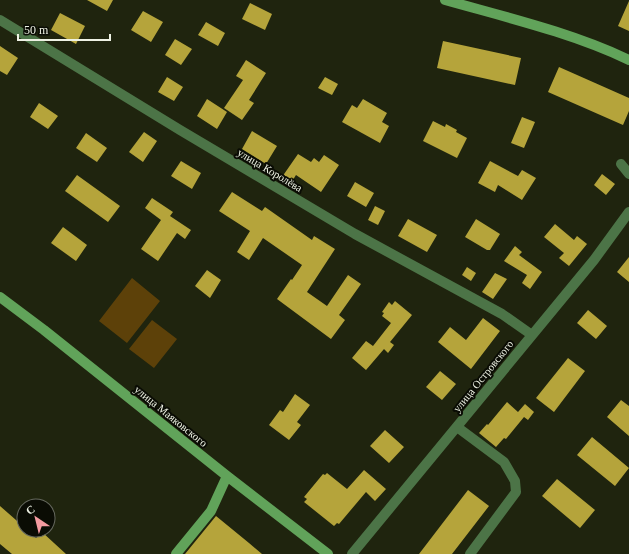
<svg xmlns="http://www.w3.org/2000/svg" width="629" height="554" font-family="Georgia,serif">
  <style>
    .green { fill: #5d4109 }
    .building { fill: #b5a43b }
    .lines { fill: none; stroke-linecap: round; stroke-linejoin: round }
    .street { stroke: #4c7447; stroke-width: 10 }
    .secondary { stroke: #61a35a; stroke-width: 10 }
    .labels { text-anchor: middle; dominant-baseline: central; stroke-width: 4; stroke-linejoin: round; paint-order: stroke }
    .street-label { font-size: 11px; fill: #eef2e4; stroke: #0a0c04 }
  </style>
  <rect width="100%" height="100%" fill="#1f240e"/>
  <path class="green" d="M 132,278 L 160,301 L 127,343 L 99,321 Z
    M 152,320 L 177,339 L 154,368 L 129,349 Z"/>
  <path class="building" d="M 87,0 L 113,0 L 107,11 Z
    M 629,1 L 629,31 L 618,26 Z
    M 250,3 L 272,14 L 265,30 L 242,19 Z
    M 143,11 L 163,22 L 151,42 L 131,30 Z
    M 60,13 L 85,26 L 76,44 L 51,30 Z
    M 206,22 L 225,33 L 218,46 L 198,35 Z
    M 175,39 L 192,49 L 181,65 L 165,55 Z
    M 443,41 L 521,58 L 515,85 L 437,68 Z
    M 0,46 L 18,58 L 7,75 L 0,71 Z
    M 246,60 L 266,73 L 249,100 L 254,103 L 242,120 L 224,108 L 243,80 L 236,76 Z
    M 559,67 L 629,98 L 629,111 L 623,125 L 548,92 Z
    M 167,77 L 183,87 L 174,101 L 158,92 Z
    M 325,77 L 338,84 L 332,95 L 318,88 Z
    M 207,99 L 227,112 L 217,129 L 197,116 Z
    M 363,99 L 387,113 L 382,122 L 389,126 L 380,143 L 342,122 L 352,105 L 357,108 Z
    M 39,103 L 58,116 L 48,129 L 30,117 Z
    M 522,117 L 535,122 L 524,148 L 511,143 Z
    M 433,121 L 445,127 L 446,124 L 457,130 L 456,132 L 467,138 L 457,158 L 423,141 Z
    M 252,131 L 277,146 L 266,164 L 242,149 Z
    M 144,132 L 157,141 L 143,162 L 129,152 Z
    M 86,133 L 107,148 L 97,162 L 76,148 Z
    M 298,154 L 311,162 L 314,158 L 319,162 L 324,155 L 339,165 L 321,192 L 296,175 L 291,183 L 282,177 Z
    M 181,161 L 201,173 L 192,189 L 171,176 Z
    M 490,161 L 518,176 L 522,170 L 536,178 L 522,200 L 498,185 L 495,192 L 478,183 Z
    M 602,174 L 615,184 L 606,195 L 594,185 Z
    M 77,175 L 120,206 L 108,222 L 65,191 Z
    M 355,182 L 374,193 L 366,207 L 347,196 Z
    M 232,192 L 262,211 L 265,207 L 312,240 L 314,236 L 335,249 L 307,292 L 327,306 L 348,275 L 361,284 L 339,315 L 345,320 L 331,339 L 277,299 L 291,279 L 292,280 L 302,265 L 263,238 L 249,260 L 237,252 L 250,231 L 219,211 Z
    M 152,198 L 173,212 L 170,216 L 191,230 L 185,239 L 177,233 L 158,261 L 141,249 L 161,220 L 145,208 Z
    M 375,206 L 385,211 L 378,225 L 368,220 Z
    M 408,219 L 437,235 L 427,252 L 398,236 Z
    M 476,219 L 500,234 L 490,250 L 487,250 L 465,237 Z
    M 555,224 L 574,240 L 577,236 L 587,244 L 569,266 L 559,258 L 564,253 L 544,237 Z
    M 63,227 L 87,245 L 76,261 L 51,243 Z
    M 515,246 L 522,252 L 519,255 L 542,272 L 530,289 L 522,283 L 527,275 L 504,261 Z
    M 629,257 L 629,282 L 617,272 Z
    M 467,267 L 476,273 L 471,281 L 462,275 Z
    M 207,270 L 221,280 L 210,298 L 195,286 Z
    M 495,273 L 507,279 L 493,299 L 482,292 Z
    M 395,301 L 412,315 L 390,342 L 394,345 L 388,353 L 384,349 L 366,370 L 352,358 L 366,341 L 373,346 L 391,323 L 382,316 L 384,313 L 382,312 L 389,302 L 392,305 Z
    M 588,310 L 607,326 L 596,339 L 577,323 Z
    M 483,318 L 500,331 L 471,369 L 438,342 L 450,327 L 466,340 Z
    M 568,358 L 585,371 L 554,412 L 536,398 Z
    M 440,371 L 456,384 L 442,400 L 426,387 Z
    M 295,394 L 310,405 L 297,422 L 301,425 L 289,440 L 269,425 L 280,410 L 283,412 Z
    M 621,400 L 629,406 L 629,436 L 607,417 Z
    M 507,402 L 518,412 L 525,404 L 534,412 L 528,420 L 524,417 L 506,439 L 504,438 L 496,447 L 479,433 L 487,424 L 488,425 Z
    M 385,430 L 404,447 L 389,463 L 370,446 Z
    M 592,437 L 629,468 L 615,486 L 577,455 Z
    M 364,470 L 386,489 L 375,501 L 366,492 L 339,524 L 337,523 L 334,526 L 304,502 L 307,499 L 304,497 L 323,474 L 325,475 L 327,473 L 347,489 Z
    M 557,479 L 595,510 L 580,528 L 542,496 Z
    M 468,490 L 489,506 L 452,554 L 419,554 Z
    M 0,506 L 24,527 L 24,530 L 27,530 L 36,538 L 42,532 L 66,554 L 12,554 L 0,544 Z
    M 216,516 L 249,543 L 262,554 L 185,554 Z"/>
  <g class="lines">
    <path class="street" d="M 0,20 L 180,130 L 355,234 L 502,314 L 532,335
      M 621,164 L 629,174
      M 457,427 L 504,462 L 515,481 L 516,492 L 470,554
      M 352,554 L 594,260 L 629,212"/>
    <path class="secondary" d="M 445,0 C 505,17 573,33 629,60
      M 0,297 L 44,330 L 227,476 L 328,554
      M 176,554 L 211,511 L 227,476"/>
  </g>
  <g class="labels">
    <g class="street-label">
      <text transform="translate(270 170) rotate(31)">улица Королёва</text>
      <text transform="translate(483 376) rotate(-51)">улица Островского</text>
      <text transform="translate(171 416) rotate(39)">улица Маяковского</text>
    </g>
  </g>
  <g transform="translate(36 518) rotate(325)"><circle r="19" fill="#0a0c04" stroke="#65685e"/>
  <path d="M0-3L7 15L0 10L-7 15Z" fill="#f49aa0"/>
  <text y="-6" font-size="11" font-weight="bold" text-anchor="middle" fill="#eef2e4">С</text>
  </g>
  <path d="M18 34v6h92v-6" fill="none" stroke="#eef2e4" stroke-width="2"/>
  <text x="24" y="34" font-size="12" fill="#eef2e4" stroke="#0a0c04" stroke-width="3" paint-order="stroke">50 m</text>
</svg>
